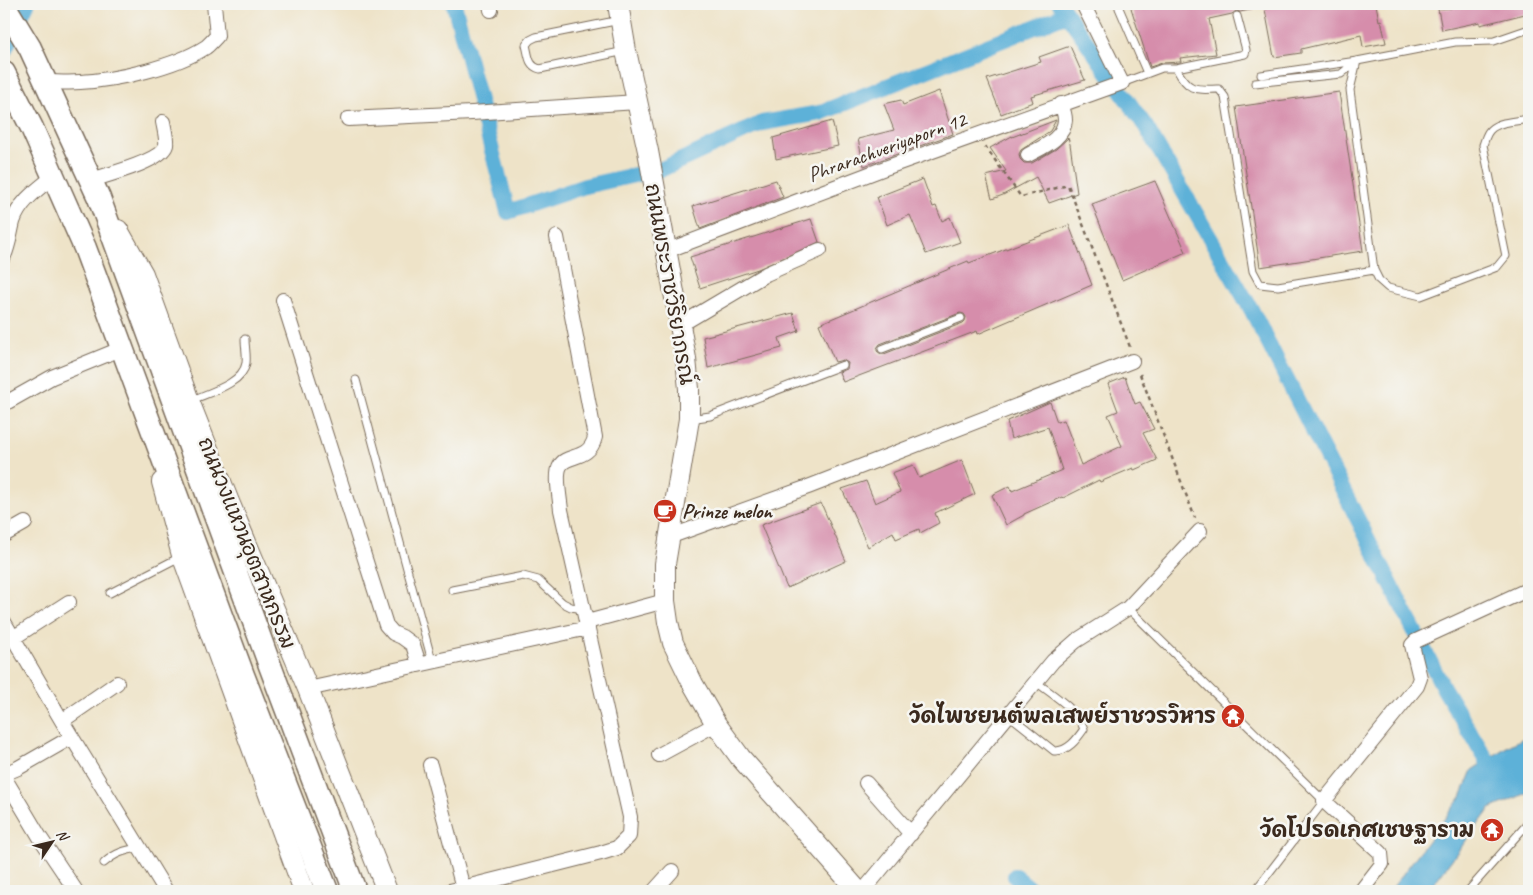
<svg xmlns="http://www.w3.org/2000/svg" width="1533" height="895" font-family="Caveat,'Playpen Sans Thai',sans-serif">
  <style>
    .water { fill: #5db1d8; stroke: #4c6e7b }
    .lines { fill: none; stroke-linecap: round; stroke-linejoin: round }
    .canal { stroke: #5db1d8; stroke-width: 16 }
    .building { fill: #d68dab; fill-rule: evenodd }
    .lane-casing { stroke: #7a6b5a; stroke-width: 9 }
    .street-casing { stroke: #7a6b5a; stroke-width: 16 }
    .secondary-casing { stroke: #7a6b5a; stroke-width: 22 }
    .primary-casing { stroke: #7a6b5a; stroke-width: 25 }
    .path { stroke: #7a6b5a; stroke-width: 2.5; stroke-dasharray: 4 4; stroke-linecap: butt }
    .lane { stroke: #fff; stroke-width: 7 }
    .street { stroke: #fff; stroke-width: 14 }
    .secondary { stroke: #fff; stroke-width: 20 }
    .primary { stroke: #fff; stroke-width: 22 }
    .labels { text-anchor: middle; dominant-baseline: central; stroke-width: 5; stroke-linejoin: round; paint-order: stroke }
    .street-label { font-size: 21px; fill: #3b2a1e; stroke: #f6f6f2 }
    .poi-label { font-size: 21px; font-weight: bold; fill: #3b2a1e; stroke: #f6f6f2; text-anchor: end }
  </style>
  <rect width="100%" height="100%" fill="#f6f6f2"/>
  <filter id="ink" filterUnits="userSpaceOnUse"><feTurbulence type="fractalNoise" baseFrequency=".02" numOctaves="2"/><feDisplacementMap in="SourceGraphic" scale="10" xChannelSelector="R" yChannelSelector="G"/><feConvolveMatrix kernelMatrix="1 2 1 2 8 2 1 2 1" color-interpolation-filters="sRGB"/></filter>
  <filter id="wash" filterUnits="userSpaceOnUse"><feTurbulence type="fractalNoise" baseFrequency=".0096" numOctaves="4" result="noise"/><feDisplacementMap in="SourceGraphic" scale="20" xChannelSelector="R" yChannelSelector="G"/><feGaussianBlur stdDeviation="1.12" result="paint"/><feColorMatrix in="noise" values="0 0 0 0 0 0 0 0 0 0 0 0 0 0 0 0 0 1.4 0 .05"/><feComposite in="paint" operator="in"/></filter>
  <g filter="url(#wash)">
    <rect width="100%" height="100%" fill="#eee3c8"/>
    <path class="water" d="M 1529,735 L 1529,792 L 1490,809 L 1428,891 L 1390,891 L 1461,797 L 1472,770 L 1505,748 Z"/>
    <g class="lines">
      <path class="canal" d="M 454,4 L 508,212 L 585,186 L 662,169 L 762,123 L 820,113 L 1067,14
        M 1060,4 L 1146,127 L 1251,309 L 1444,689 L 1497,777
        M 4,51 L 27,4
        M 1015,876 L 1033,891"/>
    </g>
    <g id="blocks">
      <path class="building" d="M 1148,4 L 1254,4 L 1255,9 L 1240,12 L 1236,11 L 1232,14 L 1209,19 L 1216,54 L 1180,58 L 1181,62 L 1162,63 L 1150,67 L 1131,8 Z
        M 1264,4 L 1376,4 L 1379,21 L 1381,20 L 1386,43 L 1363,47 L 1361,35 L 1301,49 L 1301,53 L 1274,57 Z
        M 1450,4 L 1529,4 L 1529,13 L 1480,25 L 1480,22 L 1442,30 L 1438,9 L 1451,8 Z
        M 1070,46 L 1085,80 L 1031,96 L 1033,102 L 1001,114 L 987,79 L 1041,62 L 1039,57 Z
        M 939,91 L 953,134 L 864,166 L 858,139 L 894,130 L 884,104 L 901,100 L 903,105 Z
        M 1339,92 L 1363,251 L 1260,267 L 1236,107 Z
        M 1056,120 L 1050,131 L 1021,150 L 1019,154 L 1020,159 L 1024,163 L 1032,163 L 1056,149 L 1068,138 L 1070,144 L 1077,193 L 1049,203 L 1036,177 L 1003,195 L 992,199 L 986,176 L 1006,171 L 990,148 L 1012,136 L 1012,137 Z
        M 832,121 L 838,146 L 776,159 L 773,138 Z
        M 923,179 L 933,207 L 936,206 L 942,221 L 950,217 L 960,242 L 926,254 L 910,215 L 887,225 L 877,197 Z
        M 776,180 L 783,197 L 700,229 L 693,206 Z
        M 1155,181 L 1186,252 L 1122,280 L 1092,204 Z
        M 811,219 L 819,242 L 758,269 L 700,288 L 690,257 Z
        M 1069,225 L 1092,285 L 978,334 L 977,331 L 843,382 L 839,372 L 847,369 L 848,363 L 843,360 L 835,362 L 819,324 L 968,261 L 969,263 ZM 960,313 L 964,314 L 966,317 L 965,321 L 963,323 L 884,354 L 881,354 L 877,351 L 877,348 L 880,344 Z
        M 793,313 L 799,331 L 779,338 L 782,348 L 708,368 L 703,337 Z
        M 1125,377 L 1135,404 L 1140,402 L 1154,429 L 1143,433 L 1157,460 L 1134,470 L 1133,468 L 1100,482 L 1099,480 L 1063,498 L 1062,497 L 1024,514 L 1024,515 L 1006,525 L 992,495 L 1010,486 L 1012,491 L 1062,470 L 1048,427 L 1011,439 L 1007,421 L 1050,402 L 1057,422 L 1064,420 L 1081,465 L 1122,446 L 1108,415 L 1118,411 L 1108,384 Z
        M 962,460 L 975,494 L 935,513 L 939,523 L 920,533 L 919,529 L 896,539 L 893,532 L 868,547 L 842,489 L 866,481 L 875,503 L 900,492 L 892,473 L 913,465 L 919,478 Z
        M 821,503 L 846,561 L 787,588 L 761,525 Z"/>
    </g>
  </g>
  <g filter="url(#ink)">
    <use href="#blocks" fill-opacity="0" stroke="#7a6b5a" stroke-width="1"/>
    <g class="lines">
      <g class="lane-casing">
        <path id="lane" d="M 1119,8 L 1147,73
          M 620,20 L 536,37 L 530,40 L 526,45 C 529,56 528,66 540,69 L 625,51
          M 1176,68 L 1245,54 L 1246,50 L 1237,16
          M 1261,75 L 1357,61 L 1455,42 L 1494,41 L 1529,29
          M 1122,83 L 1162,68 L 1176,68 C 1188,91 1194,90 1219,89 L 1225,97 L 1253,271 L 1260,284 L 1278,286 L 1374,270
          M 1255,83 L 1341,74 L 1357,61 L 1350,90 L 1374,270 L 1379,280 L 1388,288 L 1421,296 L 1497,267 L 1506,256 L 1483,145 C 1485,140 1486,134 1490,130 C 1499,121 1518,121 1529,119
          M 882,349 L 961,318
          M 356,380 L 432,661
          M 190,401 C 207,393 243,384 246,363 C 247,355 245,347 245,339
          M 690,419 L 710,416 L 843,365
          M 452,590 L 523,576 L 538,580 L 563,603 L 571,607 L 584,609
          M 110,593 L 180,557
          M 1128,608 L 1324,801 L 1255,891
          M 1009,715 L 1054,751 C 1068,752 1077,739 1084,729 C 1076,708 1053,695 1036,682
          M 104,863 C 115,853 125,850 140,848
          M 1468,891 L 1529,822"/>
      </g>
      <g class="street-casing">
        <path id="street" d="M 490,4 L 491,10
          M 46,82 C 57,82 69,83 80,82 C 117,80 175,67 206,47 C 210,44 214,39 217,36 L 214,4
          M 348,119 L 472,113 L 637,102
          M 1028,155 C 1042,147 1064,139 1065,120 C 1065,115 1063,109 1061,104
          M 91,180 C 107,175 162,161 166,145 C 167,139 164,128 163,122
          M 666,251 L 885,168 L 1122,83 L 1083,4
          M 4,256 C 9,245 10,234 13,222 C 19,202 38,189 54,176
          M 283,300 L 386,625 L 393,633 L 402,637 L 413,645 L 419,664
          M 680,325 L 766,274 L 820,250
          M 4,404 L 52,377 L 123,348
          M 4,535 L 25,523
          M 669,537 L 808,487 L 1132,361
          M 4,622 L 62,721 L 166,891
          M 587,622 L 665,601
          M 13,638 L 69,602
          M 308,689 L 588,628
          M 62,721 L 117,683
          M 659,755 L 716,724
          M 430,765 L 463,888
          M 4,774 L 18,768 L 72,737
          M 4,777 L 41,839 L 76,891
          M 866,783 L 911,834
          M 450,891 L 601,853 L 617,848 L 629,836 L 630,817 L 561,510 C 560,499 555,475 560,466 C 566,453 589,462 595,437 L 557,237
          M 654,891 L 672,871
          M 863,891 L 1053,661 L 1076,641 L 1128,608 L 1200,531
          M 1361,891 L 1382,864 L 1381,853 L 1324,801 L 1417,686 L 1420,678 L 1412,645 L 1416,641 L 1529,589"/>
      </g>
      <g class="secondary-casing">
        <path id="secondary" d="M 618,4 L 626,51 L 648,151 L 680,325 L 686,359 L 689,389 L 689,419 L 665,564 L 665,601 L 668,622 L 673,643 L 693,684 L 716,724 L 740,757 L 858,891
          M 118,230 L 143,274 L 189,401 L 229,502 L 308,689 L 387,891
          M 162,482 L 182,555 L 304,891"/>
      </g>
      <g class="primary-casing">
        <path id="primary" d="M 4,5 L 30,48 L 99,198 L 269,663 L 355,891
          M 4,73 L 32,128 L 85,248 L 243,675 L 327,891"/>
      </g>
      <path class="path" d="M 985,146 L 1021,197 L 1068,185 L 1130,347
        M 1140,374 L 1195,518"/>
      <use href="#lane" class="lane"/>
      <use href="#street" class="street"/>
      <use href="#secondary" class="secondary"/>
      <use href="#primary" class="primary"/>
    </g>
  </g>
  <defs>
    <g id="cafe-disc" transform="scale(1.25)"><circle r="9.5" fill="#c8321e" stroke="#f6f6f2"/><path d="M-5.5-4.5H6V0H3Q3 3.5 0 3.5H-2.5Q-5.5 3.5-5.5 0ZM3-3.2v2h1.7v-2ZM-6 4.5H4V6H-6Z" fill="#fff"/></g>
    <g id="temple-disc" transform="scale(1.25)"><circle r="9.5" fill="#c8321e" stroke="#f6f6f2"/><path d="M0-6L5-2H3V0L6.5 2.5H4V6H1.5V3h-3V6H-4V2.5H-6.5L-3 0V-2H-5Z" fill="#fff"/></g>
  </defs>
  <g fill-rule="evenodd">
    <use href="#cafe-disc" x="665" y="511"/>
    <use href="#temple-disc" x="1233" y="716"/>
    <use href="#temple-disc" x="1492" y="830"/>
  </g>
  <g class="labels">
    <g class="street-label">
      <text transform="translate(887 147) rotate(-20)">Phrarachveriyaporn 12</text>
      <text transform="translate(670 284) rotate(80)">ถนนพระราชวิริยาภรณ์</text>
      <text transform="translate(247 543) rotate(68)">ถนนวงแหวนอุตสาหกรรม</text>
    </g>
    <g class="poi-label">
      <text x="682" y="511" text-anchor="start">Prinze melon</text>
      <text x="1216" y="716">วัดไพชยนต์พลเสพย์ราชวรวิหาร</text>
      <text x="1474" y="830">วัดโปรดเกศเชษฐาราม</text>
    </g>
  </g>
  <rect width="1533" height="895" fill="none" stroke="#f6f6f2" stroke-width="20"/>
  <g transform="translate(52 842) rotate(55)" stroke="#f6f6f2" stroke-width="4" paint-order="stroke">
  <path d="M0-4L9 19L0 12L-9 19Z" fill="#3b2a1e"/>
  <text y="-8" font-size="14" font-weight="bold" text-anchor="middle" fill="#3b2a1e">N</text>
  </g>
</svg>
